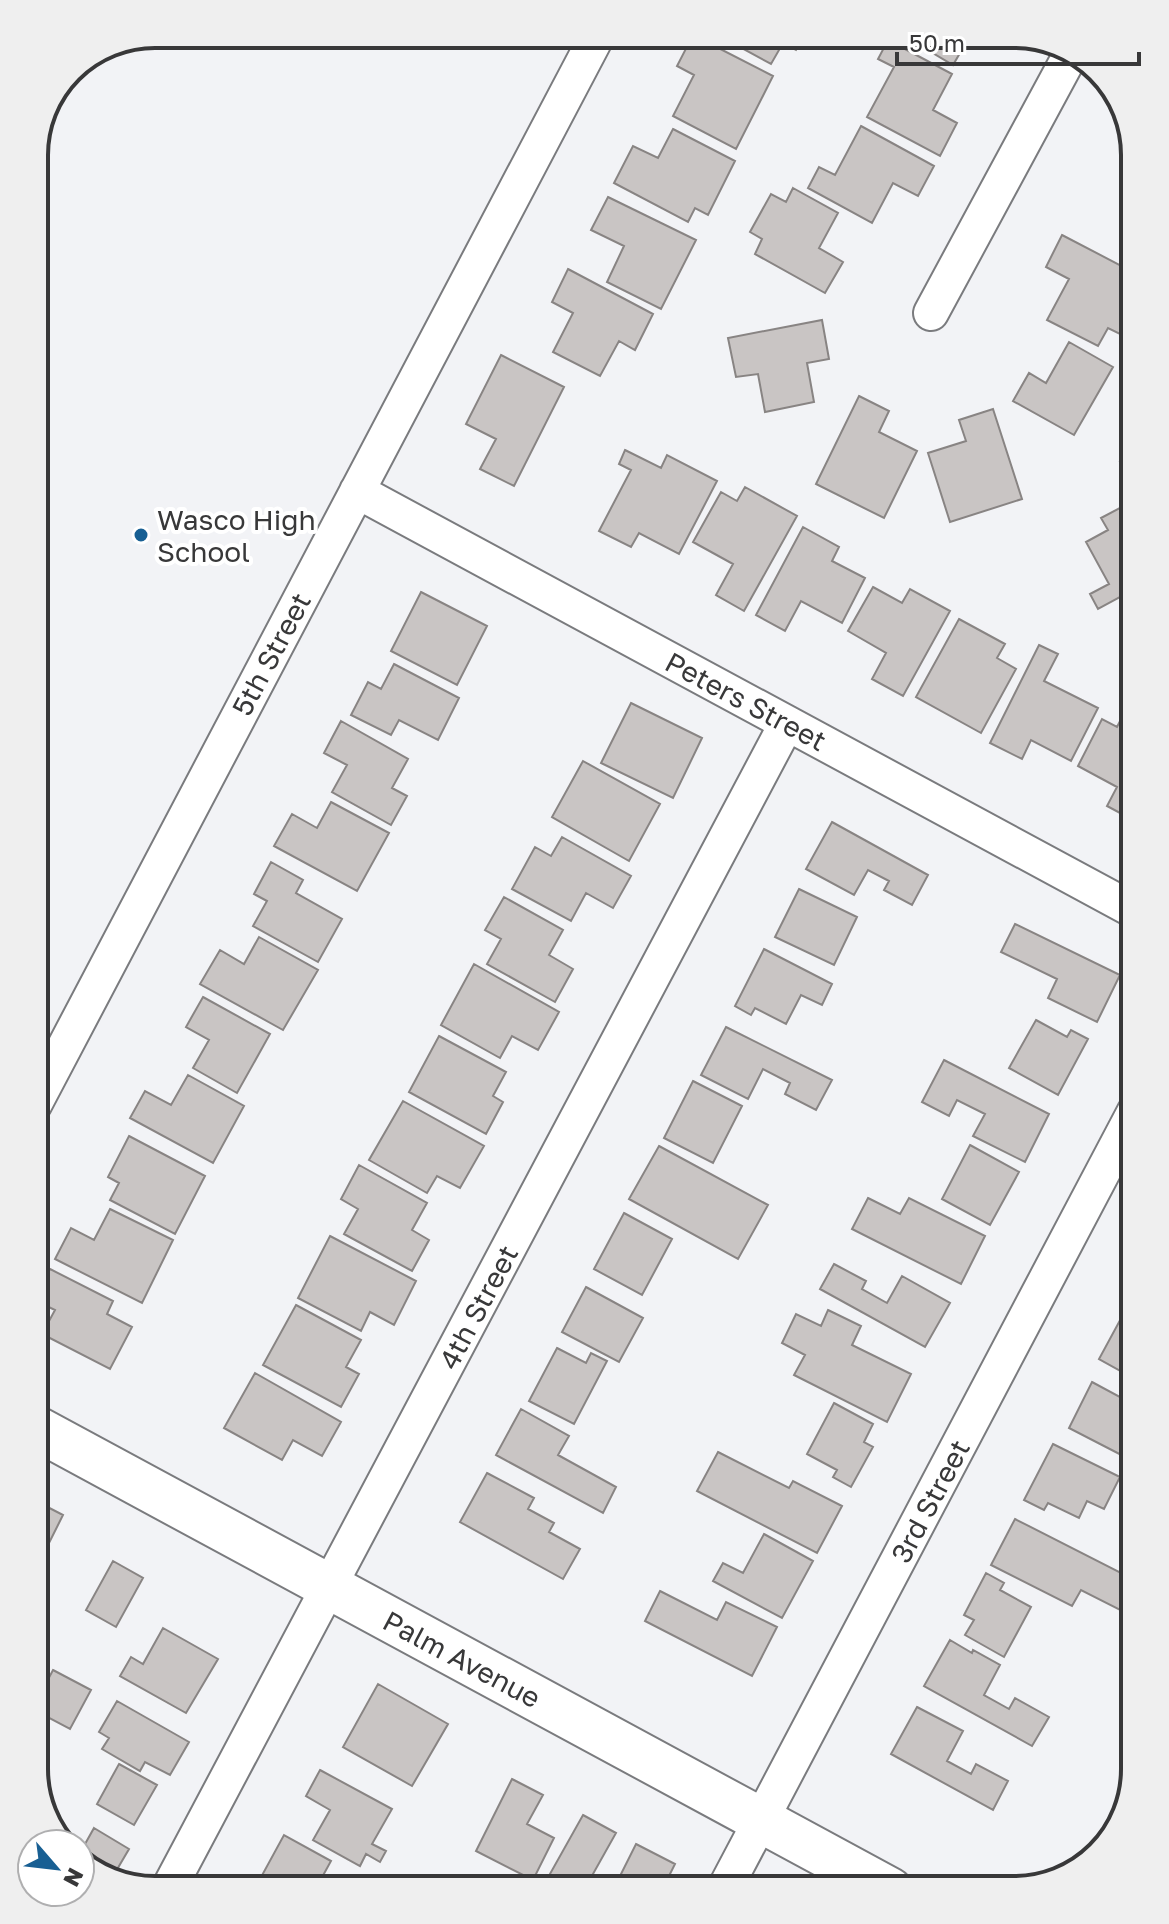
<svg xmlns="http://www.w3.org/2000/svg" width="1169" height="1924" font-family="'Golos Text',sans-serif">
  <style>
    .building { fill: #c9c5c4; stroke: #888483; stroke-width: 2 }
    .lines { fill: none; stroke-linecap: round; stroke-linejoin: round }
    .street-casing { stroke: #7a7b7e; stroke-width: 38 }
    .secondary-casing { stroke: #7a7b7e; stroke-width: 48 }
    .street { stroke: #fff; stroke-width: 34 }
    .secondary { stroke: #fff; stroke-width: 44 }
    .poi-dot { fill: #185f93; stroke: #fff; stroke-width: 3 }
    .labels { text-anchor: middle; dominant-baseline: central; stroke-width: 8; stroke-linejoin: round; paint-order: stroke }
    .poi-label { font-size: 28px; fill: #383839; stroke: #fff; text-anchor: start }
    .street-label { font-size: 28px; fill: #383839; stroke: #fff }
    .rim { fill: none; stroke: #383839; stroke-width: 4 }
  </style>
  <rect width="100%" height="100%" fill="#f2f3f6"/>
  <path class="building" d="M 716,34 L 805,34 L 796,50 L 783,43 L 771,64 Z
    M 901,34 L 971,34 L 953,65 Z
    M 693,35 L 773,76 L 736,149 L 673,116 L 694,75 L 677,66 Z
    M 888,40 L 952,74 L 933,110 L 957,123 L 940,156 L 867,117 L 894,67 L 878,59 Z
    M 861,126 L 934,166 L 918,196 L 893,183 L 872,223 L 808,188 L 819,167 L 835,175 Z
    M 673,129 L 735,161 L 708,215 L 695,208 L 688,222 L 614,183 L 633,146 L 658,158 Z
    M 793,188 L 838,213 L 819,248 L 843,262 L 825,293 L 755,254 L 762,239 L 750,232 L 771,194 L 786,202 Z
    M 608,197 L 696,240 L 661,309 L 607,282 L 624,246 L 591,230 Z
    M 1062,235 L 1135,273 L 1135,315 L 1131,313 L 1120,334 L 1108,328 L 1098,346 L 1047,320 L 1069,279 L 1046,267 Z
    M 568,269 L 653,314 L 635,350 L 619,341 L 600,376 L 553,352 L 573,313 L 552,302 Z
    M 822,320 L 829,359 L 807,363 L 814,402 L 765,412 L 758,374 L 736,377 L 728,338 Z
    M 1069,342 L 1113,367 L 1074,435 L 1013,401 L 1029,373 L 1046,383 Z
    M 501,355 L 564,387 L 514,486 L 480,469 L 496,439 L 466,424 Z
    M 859,396 L 889,411 L 879,432 L 917,451 L 884,518 L 816,484 Z
    M 993,409 L 1022,499 L 950,522 L 928,453 L 966,441 L 959,420 Z
    M 1135,430 L 1135,468 L 1120,461 Z
    M 625,450 L 661,468 L 667,455 L 717,481 L 679,554 L 639,533 L 631,547 L 599,531 L 631,470 L 619,464 Z
    M 745,487 L 797,516 L 744,611 L 716,595 L 733,564 L 693,542 L 721,492 L 737,501 Z
    M 1135,500 L 1135,589 L 1098,609 L 1090,594 L 1109,584 L 1086,542 L 1108,530 L 1101,518 Z
    M 803,527 L 839,547 L 832,561 L 865,578 L 842,623 L 801,601 L 785,631 L 756,615 Z
    M 873,587 L 902,603 L 910,589 L 950,611 L 903,696 L 872,679 L 886,653 L 848,631 Z
    M 421,592 L 487,626 L 457,685 L 391,651 Z
    M 959,619 L 1005,644 L 997,658 L 1016,669 L 981,733 L 916,697 Z
    M 1039,645 L 1058,654 L 1044,681 L 1098,708 L 1071,761 L 1031,740 L 1022,759 L 990,743 Z
    M 394,664 L 459,698 L 438,740 L 399,720 L 391,735 L 351,715 L 368,682 L 381,689 Z
    M 1132,698 L 1135,699 L 1135,821 L 1107,806 L 1117,787 L 1078,766 L 1102,719 L 1117,727 Z
    M 631,703 L 702,738 L 673,798 L 601,763 Z
    M 341,721 L 408,759 L 392,788 L 407,796 L 391,825 L 332,792 L 347,765 L 324,753 Z
    M 583,761 L 660,804 L 629,861 L 552,817 Z
    M 331,802 L 389,833 L 357,891 L 274,846 L 292,814 L 317,828 Z
    M 832,822 L 928,875 L 912,905 L 884,890 L 889,881 L 868,870 L 854,895 L 806,869 Z
    M 562,837 L 631,876 L 613,908 L 586,893 L 571,921 L 512,889 L 535,847 L 551,856 Z
    M 271,862 L 303,880 L 296,893 L 342,919 L 318,962 L 253,926 L 267,901 L 254,894 Z
    M 799,889 L 857,917 L 834,965 L 775,937 Z
    M 504,897 L 563,930 L 549,955 L 573,969 L 555,1002 L 487,964 L 501,939 L 485,930 Z
    M 1015,924 L 1120,975 L 1097,1022 L 1048,998 L 1057,979 L 1001,952 Z
    M 259,937 L 318,970 L 283,1030 L 200,984 L 220,950 L 244,964 Z
    M 764,949 L 832,984 L 822,1005 L 801,995 L 786,1024 L 755,1008 L 751,1015 L 735,1006 Z
    M 474,964 L 559,1012 L 538,1050 L 512,1036 L 500,1058 L 441,1025 Z
    M 203,997 L 270,1034 L 237,1093 L 193,1068 L 209,1040 L 186,1027 Z
    M 1036,1020 L 1067,1037 L 1071,1030 L 1088,1039 L 1058,1095 L 1009,1068 Z
    M 726,1027 L 832,1080 L 816,1110 L 785,1094 L 790,1083 L 763,1069 L 748,1099 L 701,1075 Z
    M 439,1036 L 506,1072 L 493,1096 L 503,1102 L 486,1134 L 409,1092 Z
    M 944,1060 L 1049,1114 L 1025,1162 L 973,1136 L 985,1114 L 957,1100 L 949,1116 L 922,1102 Z
    M 188,1075 L 244,1106 L 213,1163 L 130,1118 L 145,1091 L 171,1105 Z
    M 693,1081 L 742,1106 L 713,1163 L 664,1138 Z
    M 403,1101 L 484,1146 L 460,1188 L 437,1176 L 427,1193 L 369,1160 Z
    M 129,1136 L 205,1176 L 175,1234 L 110,1200 L 119,1183 L 108,1177 Z
    M 970,1145 L 1019,1172 L 990,1225 L 942,1199 Z
    M 659,1146 L 768,1205 L 738,1259 L 629,1199 Z
    M 359,1165 L 427,1203 L 412,1230 L 429,1240 L 412,1271 L 344,1234 L 358,1209 L 341,1199 Z
    M 868,1198 L 900,1214 L 909,1198 L 985,1236 L 961,1284 L 852,1229 Z
    M 110,1209 L 173,1240 L 142,1303 L 55,1259 L 71,1228 L 94,1240 Z
    M 624,1213 L 672,1239 L 642,1295 L 594,1269 Z
    M 330,1236 L 416,1281 L 394,1325 L 370,1312 L 361,1331 L 298,1298 Z
    M 834,1264 L 866,1281 L 862,1289 L 887,1303 L 902,1276 L 950,1303 L 925,1347 L 820,1289 Z
    M 50,1269 L 113,1301 L 107,1314 L 132,1327 L 110,1369 L 42,1334 L 55,1310 L 34,1300 Z
    M 586,1287 L 643,1318 L 619,1362 L 562,1332 Z
    M 296,1305 L 361,1340 L 346,1367 L 359,1374 L 341,1407 L 263,1365 Z
    M 828,1310 L 861,1326 L 852,1345 L 911,1374 L 887,1422 L 794,1375 L 805,1355 L 782,1343 L 796,1314 L 821,1326 Z
    M 1125,1311 L 1135,1316 L 1135,1379 L 1099,1359 Z
    M 557,1348 L 586,1363 L 591,1353 L 607,1361 L 574,1424 L 529,1401 Z
    M 255,1373 L 341,1422 L 322,1456 L 293,1440 L 282,1460 L 224,1428 Z
    M 1092,1382 L 1135,1405 L 1135,1409 L 1123,1431 L 1135,1438 L 1135,1462 L 1069,1428 Z
    M 834,1403 L 873,1424 L 864,1442 L 873,1447 L 851,1487 L 833,1477 L 837,1470 L 807,1454 Z
    M 521,1409 L 569,1436 L 558,1455 L 616,1487 L 603,1513 L 496,1455 Z
    M 1053,1444 L 1120,1477 L 1104,1509 L 1087,1501 L 1079,1518 L 1048,1503 L 1044,1510 L 1024,1500 Z
    M 718,1452 L 789,1488 L 793,1481 L 842,1506 L 817,1553 L 697,1491 Z
    M 487,1473 L 534,1498 L 528,1509 L 554,1523 L 549,1532 L 580,1549 L 563,1579 L 460,1522 Z
    M 34,1500 L 63,1515 L 44,1553 L 34,1549 Z
    M 1015,1519 L 1135,1580 L 1134,1617 L 1081,1590 L 1072,1606 L 991,1565 Z
    M 764,1534 L 813,1561 L 782,1618 L 713,1581 L 723,1563 L 743,1573 Z
    M 113,1561 L 143,1578 L 116,1627 L 86,1610 Z
    M 986,1573 L 1004,1583 L 1000,1590 L 1031,1607 L 1004,1657 L 965,1635 L 974,1620 L 964,1615 Z
    M 660,1591 L 717,1620 L 726,1602 L 777,1627 L 752,1676 L 645,1621 Z
    M 163,1628 L 218,1659 L 186,1713 L 120,1676 L 131,1657 L 143,1664 Z
    M 950,1640 L 972,1653 L 973,1650 L 1000,1665 L 984,1695 L 1009,1709 L 1015,1698 L 1049,1717 L 1032,1746 L 924,1686 Z
    M 53,1670 L 91,1690 L 70,1729 L 34,1710 L 34,1706 Z
    M 378,1684 L 448,1724 L 412,1786 L 343,1747 Z
    M 117,1701 L 189,1742 L 170,1775 L 145,1762 L 140,1771 L 102,1749 L 109,1738 L 99,1732 Z
    M 1135,1701 L 1135,1729 L 1123,1722 Z
    M 917,1707 L 963,1731 L 947,1761 L 971,1774 L 976,1764 L 1008,1781 L 993,1810 L 891,1754 Z
    M 119,1764 L 157,1785 L 134,1825 L 97,1804 Z
    M 320,1770 L 392,1809 L 372,1844 L 386,1851 L 380,1862 L 366,1854 L 360,1866 L 313,1840 L 330,1810 L 306,1796 Z
    M 512,1779 L 543,1795 L 527,1824 L 554,1838 L 533,1880 L 476,1851 Z
    M 583,1815 L 616,1833 L 584,1890 L 563,1890 L 546,1881 Z
    M 94,1828 L 129,1849 L 112,1878 L 88,1870 L 80,1860 L 80,1853 Z
    M 284,1835 L 331,1861 L 320,1881 L 335,1890 L 254,1890 Z
    M 636,1844 L 675,1864 L 662,1890 L 613,1890 Z"/>
  <g class="lines">
    <g class="street-casing">
      <path id="street" d="M 931,313 L 1072,52
        M 357,491 L 1135,911
        M 34,1105 L 598,34
        M 168,1890 L 787,723
        M 724,1890 L 1135,1111"/>
    </g>
    <g class="secondary-casing">
      <path id="secondary" d="M 34,1427 L 890,1890"/>
    </g>
    <use href="#street" class="street"/>
    <use href="#secondary" class="secondary"/>
  </g>
  <circle class="poi-dot" cx="141" cy="535" r="8"/>
  <g class="labels">
    <g class="poi-label">
      <text x="157" y="519">Wasco High<tspan x="157" dy="32">School</tspan></text>
    </g>
    <g class="street-label">
      <text transform="translate(271 654) rotate(-62)">5th Street</text>
      <text transform="translate(746 701) rotate(28)">Peters Street</text>
      <text transform="translate(478 1307) rotate(-62)">4th Street</text>
      <text transform="translate(930 1501) rotate(-62)">3rd Street</text>
      <text transform="translate(462 1659) rotate(28)">Palm Avenue</text>
    </g>
  </g>
  <path d="M0 0H1169V1924H0ZM155 48H1014A107 107 0 0 1 1121 155V1769A107 107 0 0 1 1014 1876H155A107 107 0 0 1 48 1769V155A107 107 0 0 1 155 48Z" fill="#efefef" fill-rule="evenodd"/>
  <path class="rim" d="M155 48H1014A107 107 0 0 1 1121 155V1769A107 107 0 0 1 1014 1876H155A107 107 0 0 1 48 1769V155A107 107 0 0 1 155 48Z"/>
  <g transform="translate(56 1868) rotate(118)"><circle r="38" fill="#ffffff" stroke="#afafb0" stroke-width="2"/>
  <path d="M0-6L14 30L0 20L-14 30Z" fill="#185f93"/>
  <text y="-12" font-size="22" font-weight="bold" text-anchor="middle" fill="#383839">N</text>
  </g>
  <path d="M897 52v12h242v-12" fill="none" stroke="#383839" stroke-width="4"/>
  <text x="909" y="52" font-size="24" fill="#383839" stroke="#ffffff" stroke-width="6" paint-order="stroke">50 m</text>
</svg>
